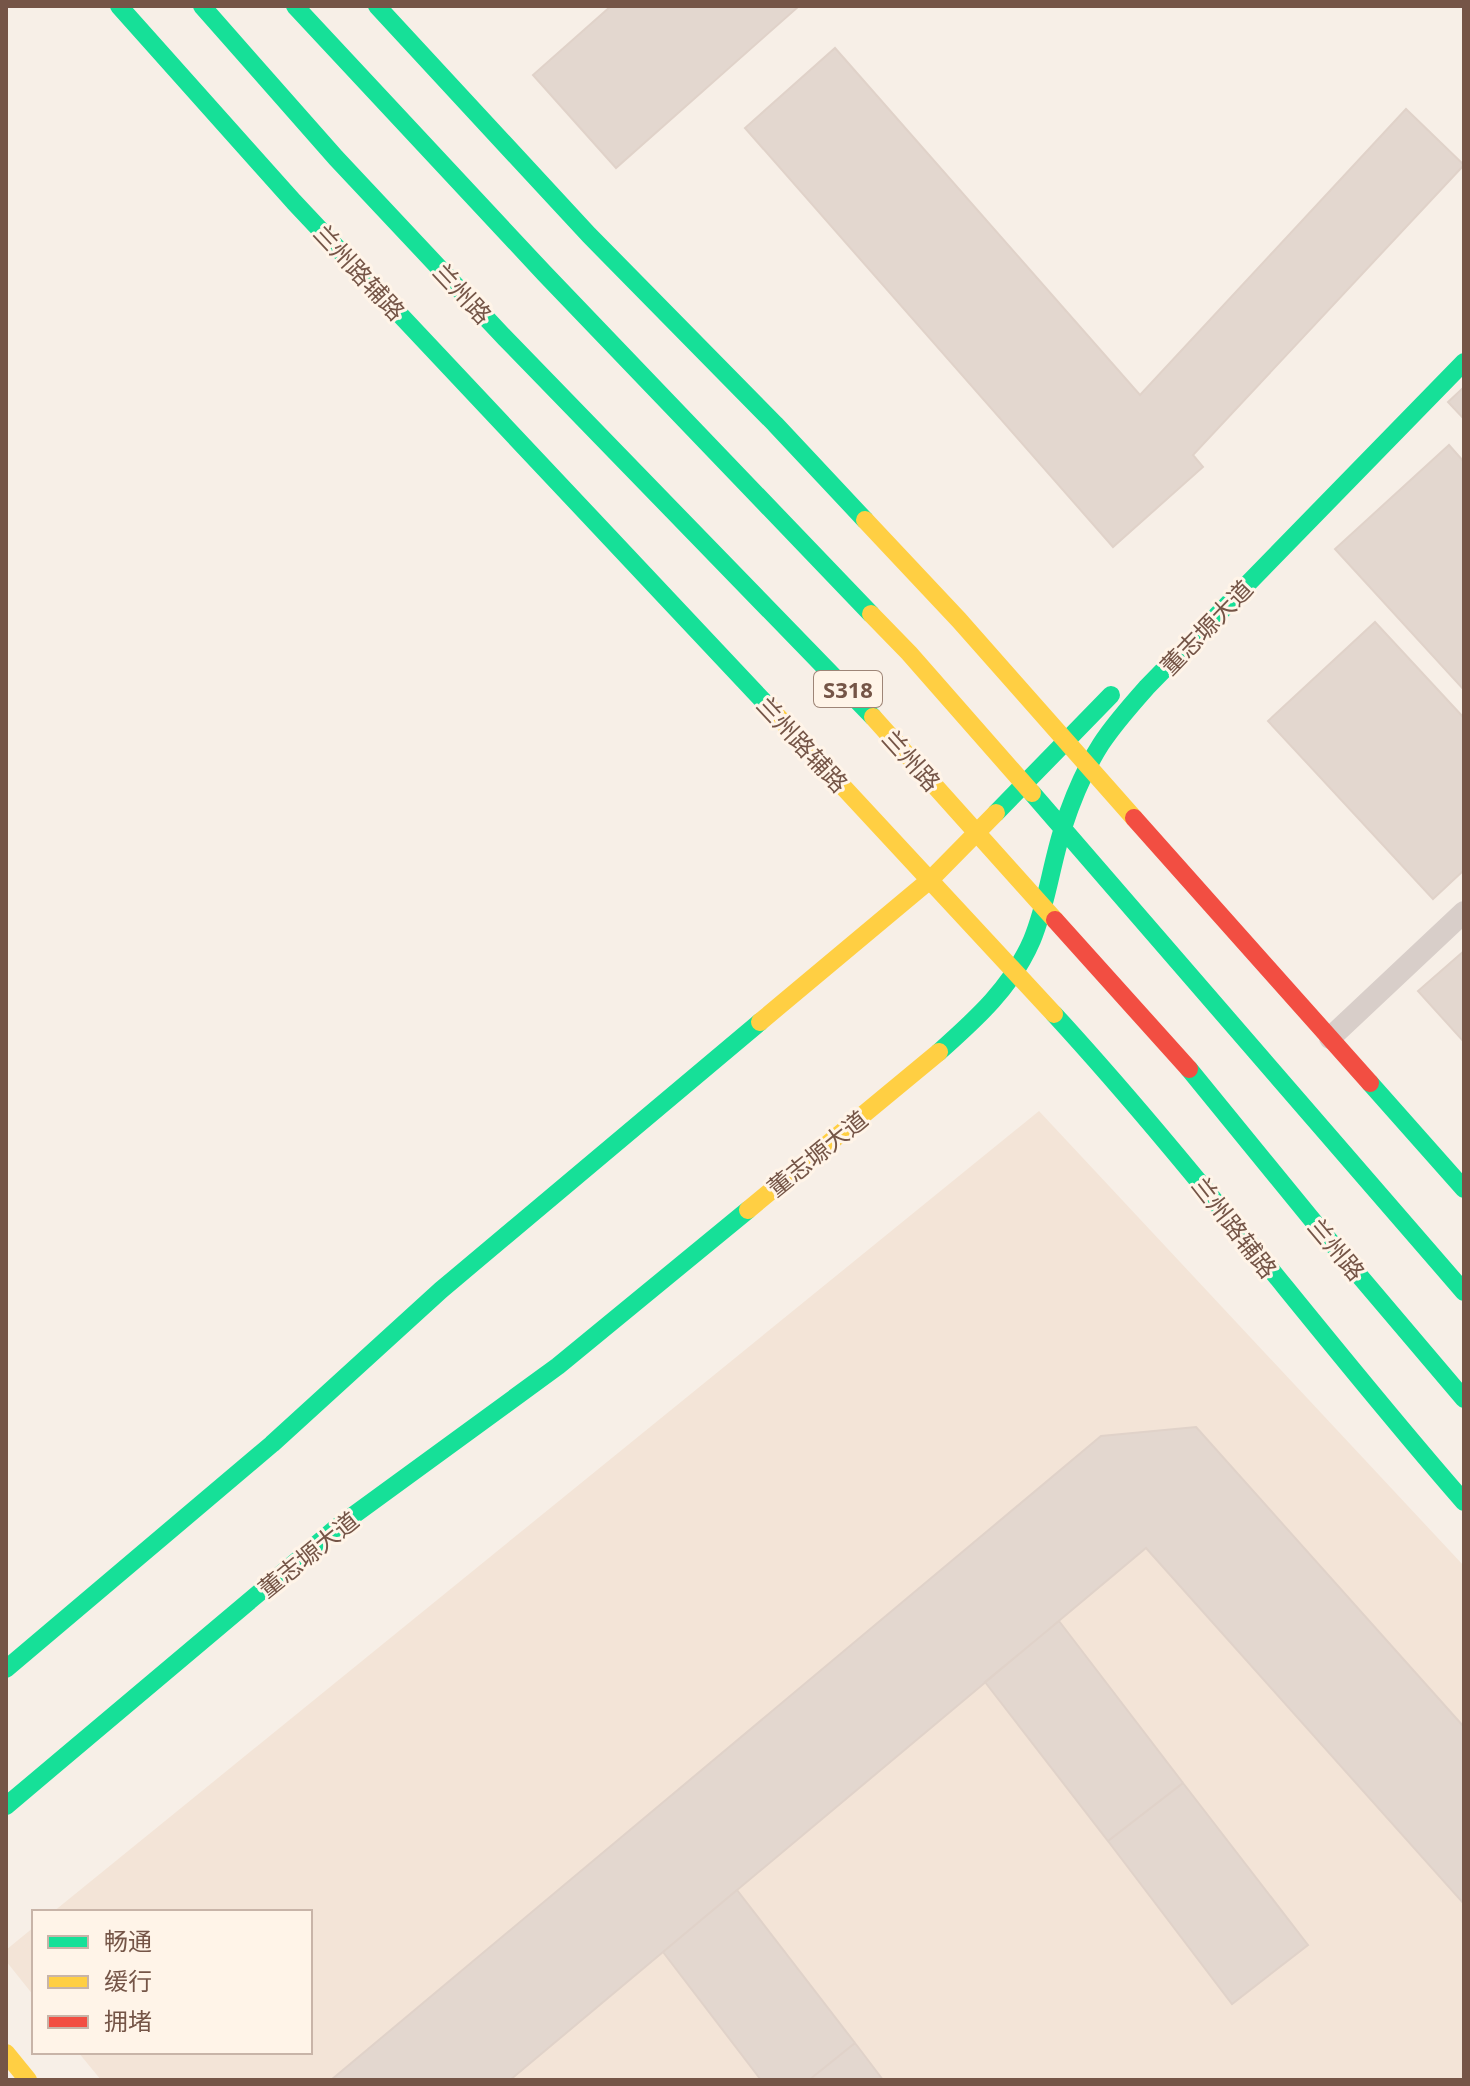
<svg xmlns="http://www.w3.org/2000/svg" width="1470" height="2086" font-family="'Open Sans','Noto Sans SC',sans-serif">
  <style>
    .residential { fill: #f3e4d7 }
    .building { fill: #e3d7cf; stroke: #e0d2c9; stroke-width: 2 }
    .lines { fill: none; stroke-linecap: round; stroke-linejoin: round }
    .lane { stroke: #d8cec9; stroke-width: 22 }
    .fast { stroke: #16e098; stroke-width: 18 }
    .slow { stroke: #ffcf43; stroke-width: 18 }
    .jam { stroke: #f24e42; stroke-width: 18 }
    .labels { text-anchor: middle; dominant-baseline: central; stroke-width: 6; stroke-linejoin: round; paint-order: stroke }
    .shield { fill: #fff4e8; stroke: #9e8577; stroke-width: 2 }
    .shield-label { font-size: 22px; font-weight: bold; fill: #755547 }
    .street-label { font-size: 24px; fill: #755547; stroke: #fff4e8 }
  </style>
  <rect width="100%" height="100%" fill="#f7efe7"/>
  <path class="residential" d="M 1039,1111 L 1464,1566 L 1464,2080 L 101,2080 L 78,2052 L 310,2052 L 310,1912 L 53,1912 Z
    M 34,1927 L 34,1996 L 6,1961 L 6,1950 Z"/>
  <path class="building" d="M 611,6 L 799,6 L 616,168 L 533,75 Z
    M 835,48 L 1140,395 L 1406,109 L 1464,165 L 1193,455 L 1203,467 L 1113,547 L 745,128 Z
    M 1464,387 L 1464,419 L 1448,402 Z
    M 1449,445 L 1464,462 L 1464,690 L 1335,549 Z
    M 1375,622 L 1464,718 L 1464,870 L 1433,899 L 1268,721 Z
    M 1464,951 L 1464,1042 L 1418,991 Z
    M 1196,1427 L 1464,1727 L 1464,1904 L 1146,1548 L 510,2080 L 331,2080 L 1101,1436 Z
    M 1059,1621 L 1183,1783 L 1108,1841 L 985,1682 Z
    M 1183,1783 L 1308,1945 L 1232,2004 L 1108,1841 Z
    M 737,1890 L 855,2043 L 809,2080 L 761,2080 L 663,1952 Z
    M 855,2043 L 883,2080 L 809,2080 Z"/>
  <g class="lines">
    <path class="lane" d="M 1330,1038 L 1464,912"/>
    <path class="fast" d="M 119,6 L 294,202 L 769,707
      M 202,6 L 336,158 L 505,338 L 873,717
      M 295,6 L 545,274 L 871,614
      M 377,6 L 589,235 L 775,424 L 865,520
      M 1032,793 L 1464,1292
      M 996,813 L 1111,695
      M 1054,1014 C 1198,1171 1324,1342 1464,1502
      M 939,1052 C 976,1019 1012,987 1032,940 C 1047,904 1051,865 1063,828 C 1072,800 1085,769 1101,744 C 1114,724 1131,705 1147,687 L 1464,362
      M 1189,1069 L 1318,1227 L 1464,1399
      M 1370,1083 L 1464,1189
      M 6,1669 L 272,1444 L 441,1290 L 760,1022
      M 6,1806 L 336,1528 L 558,1366 L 748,1210"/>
    <path class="slow" d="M 865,520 L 959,620 L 1134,818
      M 871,614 L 909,653 L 1032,793
      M 769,707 L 1054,1014
      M 873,717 L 1055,920
      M 760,1022 L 931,879 L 996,813
      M 748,1210 L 939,1052
      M 6,2053 L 28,2080"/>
    <path class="jam" d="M 1134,818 L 1370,1083
      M 1055,920 L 1189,1069"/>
  </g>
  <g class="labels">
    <rect class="shield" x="814" y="671" width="68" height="36" rx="6"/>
    <g class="shield-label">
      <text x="848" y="689">S318</text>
    </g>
    <g class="street-label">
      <text transform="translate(360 272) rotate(47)">兰州路辅路</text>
      <text transform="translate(463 293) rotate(47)">兰州路</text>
      <text transform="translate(1206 627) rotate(-46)">董志塬大道</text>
      <text transform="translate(803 744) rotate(47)">兰州路辅路</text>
      <text transform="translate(912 760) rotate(48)">兰州路</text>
      <text transform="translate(817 1153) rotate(-39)">董志塬大道</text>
      <text transform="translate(1235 1227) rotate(52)">兰州路辅路</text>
      <text transform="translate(1337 1249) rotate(50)">兰州路</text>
      <text transform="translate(308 1554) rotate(-39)">董志塬大道</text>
    </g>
  </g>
  <rect width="1470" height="2086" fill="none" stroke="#755547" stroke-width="16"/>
  <rect x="32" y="1910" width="280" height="144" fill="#fff4e8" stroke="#c8b4a8" stroke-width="2"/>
  <rect x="48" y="1936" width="40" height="12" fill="#16e098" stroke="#c8b4a8" stroke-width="2"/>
  <text x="104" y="1950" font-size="24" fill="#755547">畅通</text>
  <rect x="48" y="1976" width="40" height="12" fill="#ffcf43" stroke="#c8b4a8" stroke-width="2"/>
  <text x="104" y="1990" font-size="24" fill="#755547">缓行</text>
  <rect x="48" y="2016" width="40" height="12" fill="#f24e42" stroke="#c8b4a8" stroke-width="2"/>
  <text x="104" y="2030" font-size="24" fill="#755547">拥堵</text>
</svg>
